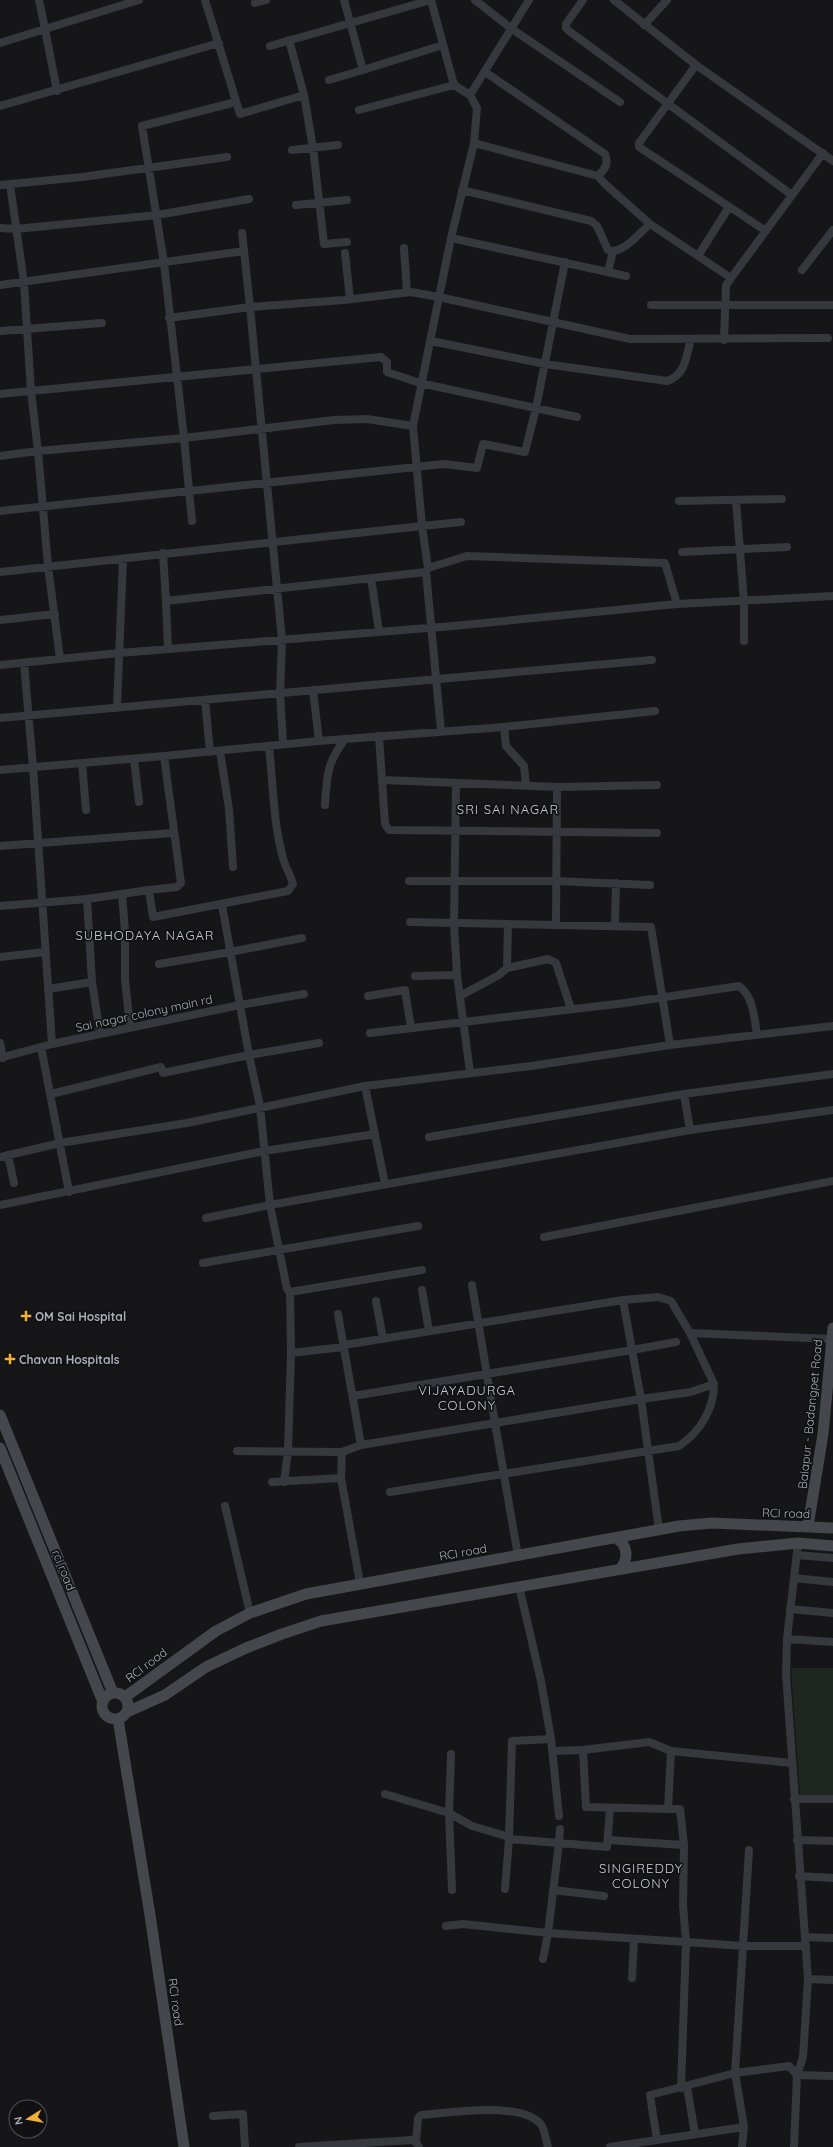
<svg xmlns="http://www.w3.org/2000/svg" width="833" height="2147" font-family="Quicksand,sans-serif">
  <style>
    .green { fill: #1e261f }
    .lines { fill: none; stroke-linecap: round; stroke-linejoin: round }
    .street { stroke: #37383d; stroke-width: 8 }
    .secondary { stroke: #45474d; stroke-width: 11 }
    .poi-dot { fill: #f2b134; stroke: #111113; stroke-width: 1.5 }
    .labels { text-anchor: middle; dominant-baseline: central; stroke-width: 3.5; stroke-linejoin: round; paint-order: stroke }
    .street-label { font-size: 12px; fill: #a8adb8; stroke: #111113 }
    .poi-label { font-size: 12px; font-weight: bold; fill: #a8adb8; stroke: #111113; text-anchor: start }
    .neighbourhood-label { font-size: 13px; letter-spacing: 1px; fill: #c9ccd4; stroke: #111113 }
  </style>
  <rect width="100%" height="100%" fill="#161618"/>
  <path class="green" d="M 791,1668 L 833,1668 L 833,1795 L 800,1796 Z"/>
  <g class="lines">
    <path class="street" d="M 39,0 L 45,29 L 139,0
      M 205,0 L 240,114 L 304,95 L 289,40
      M 475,0 L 512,29 L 620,102
      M 583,0 L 566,24 L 566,28 L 569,31 L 792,195
      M 614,0 L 696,65 L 833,161
      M 255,3 L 266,0
      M 644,25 L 667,0
      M 0,43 L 45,29 L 57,91
      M 270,46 L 431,0 L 454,85 L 470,95 L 477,108 L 474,143 L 451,238 L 439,297 L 630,339 L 828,338
      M 696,65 L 639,143 L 639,147 L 766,231
      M 363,70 L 443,45
      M 485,72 L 605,154 C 609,164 605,169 598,176
      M 329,80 L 363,70 L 344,0
      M 304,95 L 313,148 L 324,244 L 347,242
      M 470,95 L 529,0
      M 236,102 L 142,126 L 164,263 L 184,438 L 334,420 L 367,419 L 413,426
      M 0,106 L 219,43
      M 359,110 L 454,85
      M 474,143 L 598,176 L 605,184 L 650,224 L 731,278
      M 292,150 L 338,145
      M 0,185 L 82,177 L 227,157
      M 462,190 L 591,221 L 597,226 L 608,250 C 623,255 639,233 650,224
      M 296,205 L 347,200
      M 0,228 L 16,229 L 157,215 L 249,199
      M 242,233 L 244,251
      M 451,238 L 626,276
      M 404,248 L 407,292
      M 345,253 L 350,299
      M 698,256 L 729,207
      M 802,270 L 833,230
      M 608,272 L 613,251
      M 651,305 L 833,305
      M 169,318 L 250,307 L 282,640 L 280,693 L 283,744
      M 0,331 L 102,323
      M 724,340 L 726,285 L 823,153
      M 431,341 L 545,364 L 667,381 C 686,375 686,356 691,339
      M 0,394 L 31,391 L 24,283 L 10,184
      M 0,456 L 38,451 L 31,391 L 381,357 L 387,362 L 387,372 L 420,383 L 577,417
      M 679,501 L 782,499
      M 736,501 L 744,601 L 744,641
      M 0,511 L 444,464 L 477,468 L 483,444 L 525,452 L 536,408 L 565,262
      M 682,552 L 787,547
      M 163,553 L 166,601 L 426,572 L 428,568 L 467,556 L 665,563 L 677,604
      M 428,568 L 422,526 L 461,522
      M 0,572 L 422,526 L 413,426 L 439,297 L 411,292 L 344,300 L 250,307 L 244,251 L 0,285
      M 426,572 L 441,731
      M 371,578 L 379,631
      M 166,601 L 168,649
      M 0,620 L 55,614
      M 60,659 L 48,566 L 38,451 L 184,438 L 192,521
      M 0,665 L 119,653 L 453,626 L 677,604 L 833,596
      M 313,690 L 319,741
      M 205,700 L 210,752
      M 117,708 L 123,559
      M 0,718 L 652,660
      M 504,727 L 506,746 L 524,766 L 526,785
      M 379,736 L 385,824 L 389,830 L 657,833
      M 220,751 L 229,809 L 233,867
      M 134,759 L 139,802
      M 82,763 L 86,810
      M 0,770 L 164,756
      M 382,780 L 557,787 L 657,785
      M 456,783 L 454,924 L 457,975 L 470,1072
      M 325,805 C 327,775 327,763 345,739
      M 0,846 L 173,833
      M 409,881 L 555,881 L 650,885
      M 149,890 L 177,887 L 181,883 L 164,756 L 319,741 L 504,727 L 655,711
      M 122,894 L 125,932 L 125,979 L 130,1027
      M 87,899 L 92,982 L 100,1034
      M 0,906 L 87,899 L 149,890 L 153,917 L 288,891 L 293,884 C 290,873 285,867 283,858 C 273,822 273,783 269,746
      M 410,922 L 651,927 L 670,1045
      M 556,924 L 557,787
      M 615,924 L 616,883
      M 0,957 L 45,952
      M 159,964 L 230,952 L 302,938
      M 507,968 L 508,924
      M 415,976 L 457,975
      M 48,989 L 92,982
      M 304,994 L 240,1005 L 249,1055 L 319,1043
      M 368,996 L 405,990 L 411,1028
      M 460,996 L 499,975 L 507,968 L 548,959 L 556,963 L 571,1009
      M 370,1033 L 625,1003 L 739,986 C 754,997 754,1018 757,1035
      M 0,1043 L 3,1058
      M 52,1044 L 240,1005 L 222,905
      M 41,1047 L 69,1192
      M 0,1058 L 52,1044 L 33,767 L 24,663
      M 365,1086 L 385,1184
      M 51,1094 L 161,1067 L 163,1073 L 249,1055 L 260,1106 L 270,1205 L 690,1130 L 833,1110
      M 684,1094 L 690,1130
      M 429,1137 L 684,1094 L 833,1074
      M 8,1155 L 14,1183
      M 0,1157 L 60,1143 L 187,1123 L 365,1086 L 531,1066 L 670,1045 L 833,1026
      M 0,1205 L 264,1151 L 375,1134
      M 206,1218 L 270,1205 L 287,1289 L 290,1292 L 422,1270
      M 544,1237 L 833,1181
      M 203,1263 L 418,1226
      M 472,1285 L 495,1423 L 641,1399 L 632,1350 L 676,1342
      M 422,1290 L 429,1331
      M 290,1292 L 291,1353
      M 623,1300 L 658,1297 L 671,1301 L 690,1333 L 832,1339
      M 376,1301 L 383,1339
      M 338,1314 L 361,1445
      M 344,1345 L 623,1300 L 632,1350 L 353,1396
      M 237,1451 L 342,1452
      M 341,1478 L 342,1452 L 361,1445 L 495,1423 L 518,1556
      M 272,1482 L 341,1478 L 360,1583
      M 284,1482 L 288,1451 L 291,1353 L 344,1347
      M 390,1492 L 679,1446 C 700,1432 714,1409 714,1384
      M 225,1506 L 250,1613
      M 659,1530 L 641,1399 L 691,1392 L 714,1384 L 690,1333
      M 797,1555 L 833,1558
      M 794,1578 L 833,1582
      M 519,1586 L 541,1681 L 551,1739 L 559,1816
      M 790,1609 L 833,1613
      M 787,1639 L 833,1642
      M 551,1739 L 512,1741 L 509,1839 L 559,1843 L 560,1829
      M 583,1750 L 649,1742 L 671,1751
      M 552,1751 L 583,1750 L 586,1807 L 668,1809 L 671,1751 L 792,1763
      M 451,1754 L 449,1813 L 452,1890
      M 385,1794 L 449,1813 L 472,1826 L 506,1836 L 509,1839 L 505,1889
      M 794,1799 L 833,1799
      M 610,1808 L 607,1847 L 559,1843 L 548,1933 L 686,1942 L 681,2088
      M 668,1809 L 680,1809 L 684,1845
      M 609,1840 L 684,1845 L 683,1906 L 686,1942 L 743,1946 L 806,1946
      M 797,1840 L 833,1841
      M 799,1876 L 833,1878
      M 553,1890 L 604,1896
      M 446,1926 L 463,1924 L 548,1933 L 543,1959
      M 806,1937 L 833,1938
      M 632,1978 L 634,1939
      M 808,1979 L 833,1980
      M 687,2087 L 695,2134
      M 213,2116 L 243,2114 L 245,2147
      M 657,2140 L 650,2095 L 735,2073 L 789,2066 L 797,2075 L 833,2076
      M 416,2142 L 418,2118 L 421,2115 C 448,2113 526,2100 542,2126 C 545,2132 546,2141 548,2147
      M 299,2147 L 412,2140 L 416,2142 L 419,2147
      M 610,2147 L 744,2127
      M 742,2147 L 744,2127 L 735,2073 L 749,1850
      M 794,2147 L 797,2075 L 803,2057 L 808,1979 L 786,1674 L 787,1639 L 798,1543"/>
    <path class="secondary" d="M 0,1415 L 113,1693
      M 0,1448 L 103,1702
      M 808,1526 L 823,1434 L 833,1328
      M 616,1538 C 628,1545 629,1559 620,1569
      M102 1706a13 13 0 1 1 26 0a13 13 0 1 1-26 0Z
      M 125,1697 L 216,1631 L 250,1613 L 306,1594 L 679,1526 L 712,1523 L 833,1528
      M 127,1712 L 165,1695 L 206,1667 L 246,1648 L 282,1634 L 321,1621 L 738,1549 L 798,1543 L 833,1546
      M 118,1719 L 150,1915 L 184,2147"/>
  </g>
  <g class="poi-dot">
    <path d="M24 1310h4v4h4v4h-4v4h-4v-4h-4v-4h4z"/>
    <path d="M8 1353h4v4h4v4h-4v4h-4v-4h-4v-4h4z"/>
  </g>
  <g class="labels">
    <g class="street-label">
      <text transform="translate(144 1013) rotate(-12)">Sai nagar colony main rd</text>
      <text transform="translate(810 1414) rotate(-84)">Balapur - Badangpet Road</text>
      <text transform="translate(786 1513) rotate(2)">RCI road</text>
      <text transform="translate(463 1552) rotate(-10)">RCI road</text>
      <text transform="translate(64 1570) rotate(68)">rci road</text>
      <text transform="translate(146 1665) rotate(-37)">RCI road</text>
      <text transform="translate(176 2002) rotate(82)">RCI road</text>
    </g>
    <g class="poi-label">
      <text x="35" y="1316">OM Sai Hospital</text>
      <text x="19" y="1359">Chavan Hospitals</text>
    </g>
    <g class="neighbourhood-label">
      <text x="508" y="809">SRI SAI NAGAR</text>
      <text x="145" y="935">SUBHODAYA NAGAR</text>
      <text x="467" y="1390">VIJAYADURGA<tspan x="467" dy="15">COLONY</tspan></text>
      <text x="641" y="1868">SINGIREDDY<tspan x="641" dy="15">COLONY</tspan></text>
    </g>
  </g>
  <g transform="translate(28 2119) rotate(259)"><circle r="19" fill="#111113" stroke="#4d4f55"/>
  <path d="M0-3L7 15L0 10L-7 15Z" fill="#f2b134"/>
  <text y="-6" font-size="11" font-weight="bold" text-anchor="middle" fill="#a8adb8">N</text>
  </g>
</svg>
